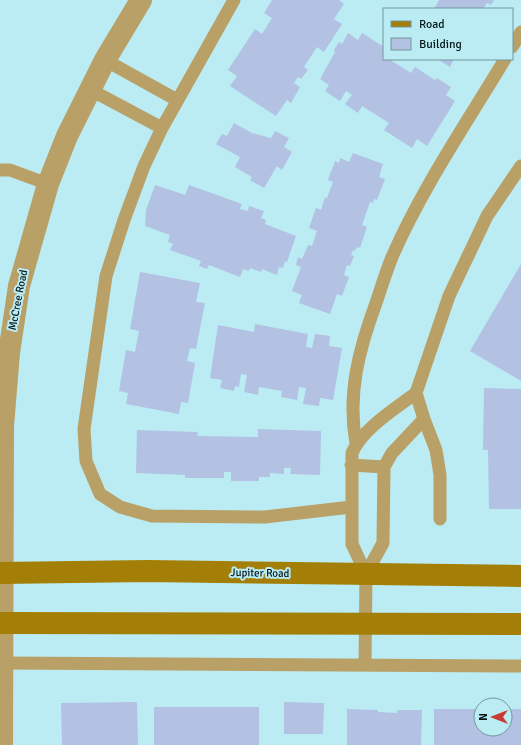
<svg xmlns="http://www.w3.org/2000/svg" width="521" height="745" font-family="Signika,sans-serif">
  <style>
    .building { fill: #b3c1e3 }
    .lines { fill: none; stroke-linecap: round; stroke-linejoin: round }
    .service { stroke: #b9a066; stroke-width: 13 }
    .tertiary { stroke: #b9a066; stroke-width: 22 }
    .secondary { stroke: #a47f07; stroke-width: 22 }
    .labels { text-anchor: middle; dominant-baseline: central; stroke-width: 4; stroke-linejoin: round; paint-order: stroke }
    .street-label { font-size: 11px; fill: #05171a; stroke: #bbecf3 }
  </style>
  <rect width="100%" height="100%" fill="#bbecf3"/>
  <path class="building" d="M 272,0 L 339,0 L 344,4 L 334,19 L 342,24 L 324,52 L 317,47 L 304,67 L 308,70 L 301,79 L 298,77 L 294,83 L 300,87 L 291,103 L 287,100 L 276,116 L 230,86 L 237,76 L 228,70 L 255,29 L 262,34 L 272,18 L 264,13 Z
    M 439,0 L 494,0 L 491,5 L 487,3 L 483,9 L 434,9 Z
    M 348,33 L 358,40 L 362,33 L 384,47 L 384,59 L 393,59 L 392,61 L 411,73 L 415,67 L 435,80 L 437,78 L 451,87 L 446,95 L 455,101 L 427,146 L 417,139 L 412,148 L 384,130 L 389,123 L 362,106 L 358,113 L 345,104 L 352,95 L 346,91 L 340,101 L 325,91 L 329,85 L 320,79 L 335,52 L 334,50 L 339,42 L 342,44 Z
    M 437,59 L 454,59 L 450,67 Z
    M 234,123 L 252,133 L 271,138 L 275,131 L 289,138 L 284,147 L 292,152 L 282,170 L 277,166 L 264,188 L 250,180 L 252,177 L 235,167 L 240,157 L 216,144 L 222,134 L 227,136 Z
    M 353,153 L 383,164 L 379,177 L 385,179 L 377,200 L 374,199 L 373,203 L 370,202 L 362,225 L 367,227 L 360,248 L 357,247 L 355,251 L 353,250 L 351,255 L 354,256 L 350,266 L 347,265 L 344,275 L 349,277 L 342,296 L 337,294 L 330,314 L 299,303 L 302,295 L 292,291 L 301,267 L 296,265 L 298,257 L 302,259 L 308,245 L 312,246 L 317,231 L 309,228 L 316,208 L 321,210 L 325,197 L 327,198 L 333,182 L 328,180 L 335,161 L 339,163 L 340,158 L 349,162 Z
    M 155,185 L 185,195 L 189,185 L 242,204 L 240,209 L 248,211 L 249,206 L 264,211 L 261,218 L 266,220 L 265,224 L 296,236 L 287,262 L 285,261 L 283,268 L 279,267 L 277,275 L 262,269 L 261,272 L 250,268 L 249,271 L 243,269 L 240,277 L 209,265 L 207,269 L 199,266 L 201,261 L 170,250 L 173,244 L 168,242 L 170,235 L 145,226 L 146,210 Z
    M 521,264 L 521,381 L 470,351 Z
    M 140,272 L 200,283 L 196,302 L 205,303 L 196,349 L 190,348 L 187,361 L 195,363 L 188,403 L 181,402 L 179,414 L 126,404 L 128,393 L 119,391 L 126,350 L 135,352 L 139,331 L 130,329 Z
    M 255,324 L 308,334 L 306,347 L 312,348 L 315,334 L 330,336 L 329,346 L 342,348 L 333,400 L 320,398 L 319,406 L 303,404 L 306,388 L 299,387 L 297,400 L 281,397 L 282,391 L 259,387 L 258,395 L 244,392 L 247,375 L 241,374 L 239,387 L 235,386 L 234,391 L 220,388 L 222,380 L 210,378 L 218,325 L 254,332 Z
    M 484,388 L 521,389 L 521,509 L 489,509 L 488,450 L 483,450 Z
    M 258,429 L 321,431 L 320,475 L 290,474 L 291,468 L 284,468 L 284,474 L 270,473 L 270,477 L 259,477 L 259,481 L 231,481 L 231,472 L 224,472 L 224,478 L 185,478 L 185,475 L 136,473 L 137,430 L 198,432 L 197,436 L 258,437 Z
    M 137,702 L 138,745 L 62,745 L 61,703 Z
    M 284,702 L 324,703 L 323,734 L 284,734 Z
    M 154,707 L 259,707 L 259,745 L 154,745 Z
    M 347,709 L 378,710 L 378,712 L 397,713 L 397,710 L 422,710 L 421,745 L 347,745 Z
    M 434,709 L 481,709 L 481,729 L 505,729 L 505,709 L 521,709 L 521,745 L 434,745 Z"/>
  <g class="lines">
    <path class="service" d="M 234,0 L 162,128 L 144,166 L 124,220 L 106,276 L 84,429 L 86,461 L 100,494 L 120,507 L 152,516 L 265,517 L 351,507
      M 512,47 L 521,32
      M 105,60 L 177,100
      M 89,89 L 162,128
      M 0,170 L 10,170 L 48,184
      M 356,443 C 347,394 359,349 376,303 C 381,288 386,272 392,257 C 422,188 466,124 505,59
      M 351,465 L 384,467
      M 440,519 L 440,475 L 436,450 L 424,419 L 416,393 L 449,296 L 487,216 L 521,166
      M 366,574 L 383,543 L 384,467 L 392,453 L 424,419
      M 3,663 L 521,666
      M 365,665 L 366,574 L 352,544 L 352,453 C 362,429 396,408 416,393"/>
    <path class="tertiary" d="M 2,745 L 3,426 L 9,353 L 19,286 L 48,184 L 67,136 L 105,60 L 141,0"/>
    <path class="secondary" d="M 0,573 L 148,571 L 521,576
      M 0,623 L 521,624"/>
  </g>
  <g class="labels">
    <g class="street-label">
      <text transform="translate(18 300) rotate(-79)">McCree Road</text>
      <text transform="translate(260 573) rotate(1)">Jupiter Road</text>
    </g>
  </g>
  <rect x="383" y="8" width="130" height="52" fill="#bbecf3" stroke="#72979c"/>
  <rect x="391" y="21" width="20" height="6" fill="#a47f07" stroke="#72979c"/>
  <text x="419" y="28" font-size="12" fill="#05171a">Road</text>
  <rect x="391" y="38" width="20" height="12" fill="#b3c1e3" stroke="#72979c"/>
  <text x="419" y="48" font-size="12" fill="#05171a">Building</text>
  <g transform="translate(493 717) rotate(270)"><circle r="19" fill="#bbecf3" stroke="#72979c"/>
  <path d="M0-3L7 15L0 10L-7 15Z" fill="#c83a33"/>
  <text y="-6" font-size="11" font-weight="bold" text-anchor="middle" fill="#05171a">N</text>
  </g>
</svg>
